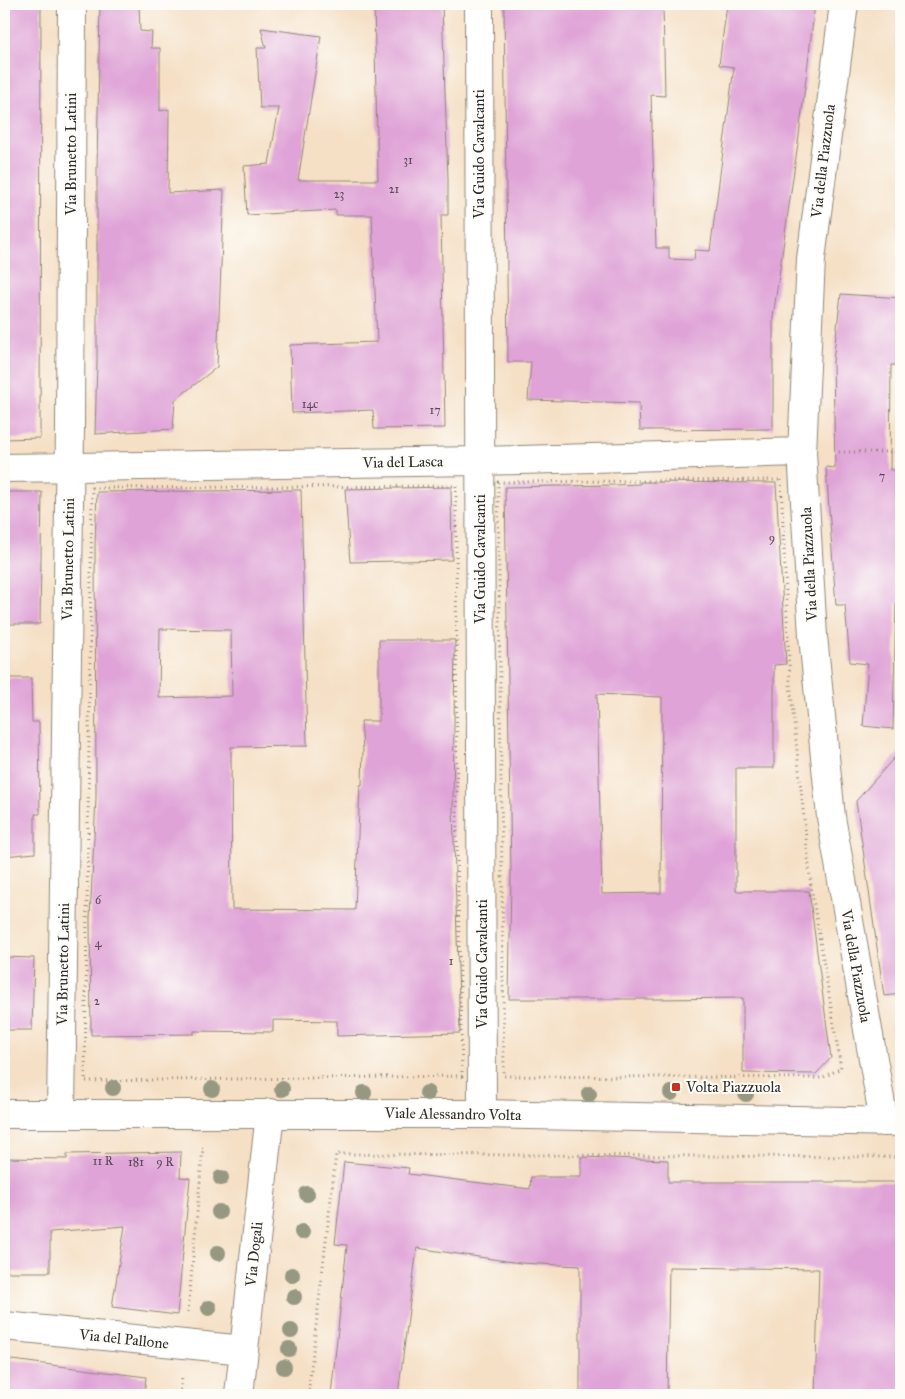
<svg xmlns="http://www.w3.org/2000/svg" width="905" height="1399" font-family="'IM FELL Great Primer',serif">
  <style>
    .building { fill: #dfa3d7; fill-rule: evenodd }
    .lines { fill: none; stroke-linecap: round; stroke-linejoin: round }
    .minor-casing { stroke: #908678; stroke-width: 30 }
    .major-casing { stroke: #908678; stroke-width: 30 }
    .path { stroke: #908678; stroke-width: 3; stroke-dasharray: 1 4; stroke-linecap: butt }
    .minor { stroke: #fff; stroke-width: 28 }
    .major { stroke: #fff; stroke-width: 28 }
    .tree { fill: #969881 }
    .poi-dot { fill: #c8321e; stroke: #fdfcf7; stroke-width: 2 }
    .labels { text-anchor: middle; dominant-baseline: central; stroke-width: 4; stroke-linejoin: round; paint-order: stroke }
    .number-label { font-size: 12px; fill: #584956 }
    .street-label { font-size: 15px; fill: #2b2b2b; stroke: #fdfcf7 }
    .poi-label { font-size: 15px; fill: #2b2b2b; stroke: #fdfcf7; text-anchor: start }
  </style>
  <rect width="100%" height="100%" fill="#fdfcf7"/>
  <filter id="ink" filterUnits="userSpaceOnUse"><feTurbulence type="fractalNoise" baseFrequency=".02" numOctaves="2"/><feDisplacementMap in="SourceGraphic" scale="10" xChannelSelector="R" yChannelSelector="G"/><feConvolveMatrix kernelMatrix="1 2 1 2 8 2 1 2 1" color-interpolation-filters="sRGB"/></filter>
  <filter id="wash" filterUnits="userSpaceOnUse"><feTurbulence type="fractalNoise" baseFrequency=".0096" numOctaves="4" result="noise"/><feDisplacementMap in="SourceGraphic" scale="20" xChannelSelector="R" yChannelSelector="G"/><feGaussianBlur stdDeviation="1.12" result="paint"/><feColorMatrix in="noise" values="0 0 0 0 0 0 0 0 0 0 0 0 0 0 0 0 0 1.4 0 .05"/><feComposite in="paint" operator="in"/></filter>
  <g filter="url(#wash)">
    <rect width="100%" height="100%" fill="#f5e0c6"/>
    <g id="blocks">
      <path class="building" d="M 4,4 L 41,4 L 40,438 L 4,439 Z
        M 100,4 L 139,4 L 140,31 L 152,32 L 151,48 L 160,48 L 160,111 L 169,109 L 168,193 L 224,190 L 217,367 L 175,400 L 173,429 L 95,434 L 97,362 L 97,167 Z
        M 374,4 L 442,4 L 448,180 L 448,215 L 441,215 L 445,428 L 374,429 L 373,410 L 292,413 L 290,345 L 377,342 L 372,215 L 336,215 L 336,210 L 247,215 L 244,166 L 269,164 L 279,108 L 260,108 L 257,48 L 266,48 L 261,28 L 321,36 L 298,180 L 378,180 Z
        M 504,4 L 663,4 L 665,96 L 651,95 L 656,248 L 669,248 L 669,259 L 694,260 L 695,250 L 710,251 L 734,67 L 719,65 L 727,4 L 815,4 L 799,136 L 773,317 L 773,429 L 640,430 L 639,403 L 528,400 L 531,362 L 508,362 Z
        M 841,294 L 901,298 L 901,365 L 891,365 L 890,470 L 901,470 L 901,603 L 896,603 L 893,729 L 863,726 L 868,664 L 850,662 L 845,605 L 836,605 L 826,467 L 835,468 L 833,361 Z
        M 640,482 L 776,483 L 786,664 L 774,665 L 774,768 L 736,768 L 736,891 L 809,891 L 831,1058 L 816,1074 L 743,1073 L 743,998 L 658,999 L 509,999 L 511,876 L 505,487 L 616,485 L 640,484 ZM 597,694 L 662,697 L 661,893 L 602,894 Z
        M 451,487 L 452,560 L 350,562 L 345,489 Z
        M 301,490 L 307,746 L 231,747 L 232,909 L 355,910 L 360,785 L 362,785 L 363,750 L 361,721 L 379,721 L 379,640 L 455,640 L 453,808 L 460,1033 L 337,1036 L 337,1021 L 273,1020 L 273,1032 L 194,1031 L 194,1034 L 91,1035 L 90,918 L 96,798 L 95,544 L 97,492 ZM 160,629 L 231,630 L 232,696 L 159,698 Z
        M 4,492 L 42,492 L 40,624 L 4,624 Z
        M 4,678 L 31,678 L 32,722 L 39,722 L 40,814 L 35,814 L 35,853 L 4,856 Z
        M 901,750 L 901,994 L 884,996 L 856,801 Z
        M 4,957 L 34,958 L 32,1030 L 4,1030 Z
        M 181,1152 L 180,1177 L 190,1178 L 177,1315 L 112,1307 L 125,1226 L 50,1232 L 50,1272 L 4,1272 L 4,1158 L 67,1159 L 67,1154 Z
        M 581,1157 L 668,1160 L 668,1182 L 901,1182 L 901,1395 L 815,1395 L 819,1269 L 669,1267 L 667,1395 L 580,1395 L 580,1266 L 520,1263 L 417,1248 L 398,1395 L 331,1395 L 347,1245 L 335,1244 L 344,1162 L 409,1168 L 408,1174 L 530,1189 L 531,1177 L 581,1177 Z
        M 4,1359 L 146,1377 L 144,1395 L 4,1395 Z"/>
    </g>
  </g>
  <g filter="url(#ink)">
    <use href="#blocks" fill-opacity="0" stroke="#908678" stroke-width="1"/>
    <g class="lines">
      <g class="minor-casing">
        <path id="minor" d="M 479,4 L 482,1114
          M 844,4 L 811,259 L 802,452 L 813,636 L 831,817 L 884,1122
          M 4,468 L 480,461 L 802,452
          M 61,1114 L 70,428 L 72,4
          M 4,1326 L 244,1350
          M 239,1395 L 270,1113"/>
      </g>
      <g class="major-casing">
        <path id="major" d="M 4,1114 L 482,1114 L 901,1122"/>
      </g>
      <path class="path" d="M 834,452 L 901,452
        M 781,480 L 790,683 L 811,886 L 841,1068 L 822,1078 L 504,1076 L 498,482 Z
        M 456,486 L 457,846 L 462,1076 L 85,1081 L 92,488 Z
        M 188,1312 L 203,1148 L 202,1148
        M 180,1395 L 182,1377
        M 308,1395 L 336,1154 L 901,1157"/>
      <use href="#minor" class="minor"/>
      <use href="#major" class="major"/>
    </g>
    <g class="tree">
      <circle cx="113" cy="1088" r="8"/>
      <circle cx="212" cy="1089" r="8"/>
      <circle cx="282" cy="1089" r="8"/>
      <circle cx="364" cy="1093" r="8"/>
      <circle cx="427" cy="1093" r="8"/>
      <circle cx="671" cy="1093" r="8"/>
      <circle cx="589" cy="1094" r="8"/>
      <circle cx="746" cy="1094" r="8"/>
      <circle cx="221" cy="1178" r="8"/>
      <circle cx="307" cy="1194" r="8"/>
      <circle cx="219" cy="1212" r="8"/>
      <circle cx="302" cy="1232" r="8"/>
      <circle cx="218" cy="1253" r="8"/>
      <circle cx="292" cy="1275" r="8"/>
      <circle cx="294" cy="1297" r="8"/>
      <circle cx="209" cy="1308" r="8"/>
      <circle cx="291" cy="1331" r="8"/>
      <circle cx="289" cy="1349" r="8"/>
      <circle cx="284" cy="1367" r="8"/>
    </g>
  </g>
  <rect class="poi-dot" x="671" y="1082" width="10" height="10" rx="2.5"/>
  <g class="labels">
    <g class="number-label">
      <text x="408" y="160">31</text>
      <text x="394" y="189">21</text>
      <text x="339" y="194">23</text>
      <text x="310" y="404">14c</text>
      <text x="435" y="410">17</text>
      <text x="882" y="476">7</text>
      <text x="772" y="538">9</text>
      <text x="98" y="900">6</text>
      <text x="98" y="943">4</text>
      <text x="451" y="961">1</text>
      <text x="97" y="1001">2</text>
      <text x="103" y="1161">11 R</text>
      <text x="136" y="1162">181</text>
      <text x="165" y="1162">9 R</text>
    </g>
    <g class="street-label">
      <text transform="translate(71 154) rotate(-90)">Via Brunetto Latini</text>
      <text transform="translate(479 154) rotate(-90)">Via Guido Cavalcanti</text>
      <text transform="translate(823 161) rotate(-83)">Via della Piazzuola</text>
      <text transform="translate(403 462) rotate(-1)">Via del Lasca</text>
      <text transform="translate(68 559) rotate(-89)">Via Brunetto Latini</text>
      <text transform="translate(480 559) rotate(-90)">Via Guido Cavalcanti</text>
      <text transform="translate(809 564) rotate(-93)">Via della Piazzuola</text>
      <text transform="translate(63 964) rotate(-89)">Via Brunetto Latini</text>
      <text transform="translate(482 964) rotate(-90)">Via Guido Cavalcanti</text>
      <text transform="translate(856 966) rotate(80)">Via della Piazzuola</text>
      <text transform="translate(453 1114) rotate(1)">Viale Alessandro Volta</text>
      <text transform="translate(254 1254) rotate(-84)">Via Dogali</text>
      <text transform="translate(124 1339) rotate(6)">Via del Pallone</text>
    </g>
    <g class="poi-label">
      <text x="686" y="1087">Volta Piazzuola</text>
    </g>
  </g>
  <rect width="905" height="1399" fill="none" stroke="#fdfcf7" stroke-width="20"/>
</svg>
